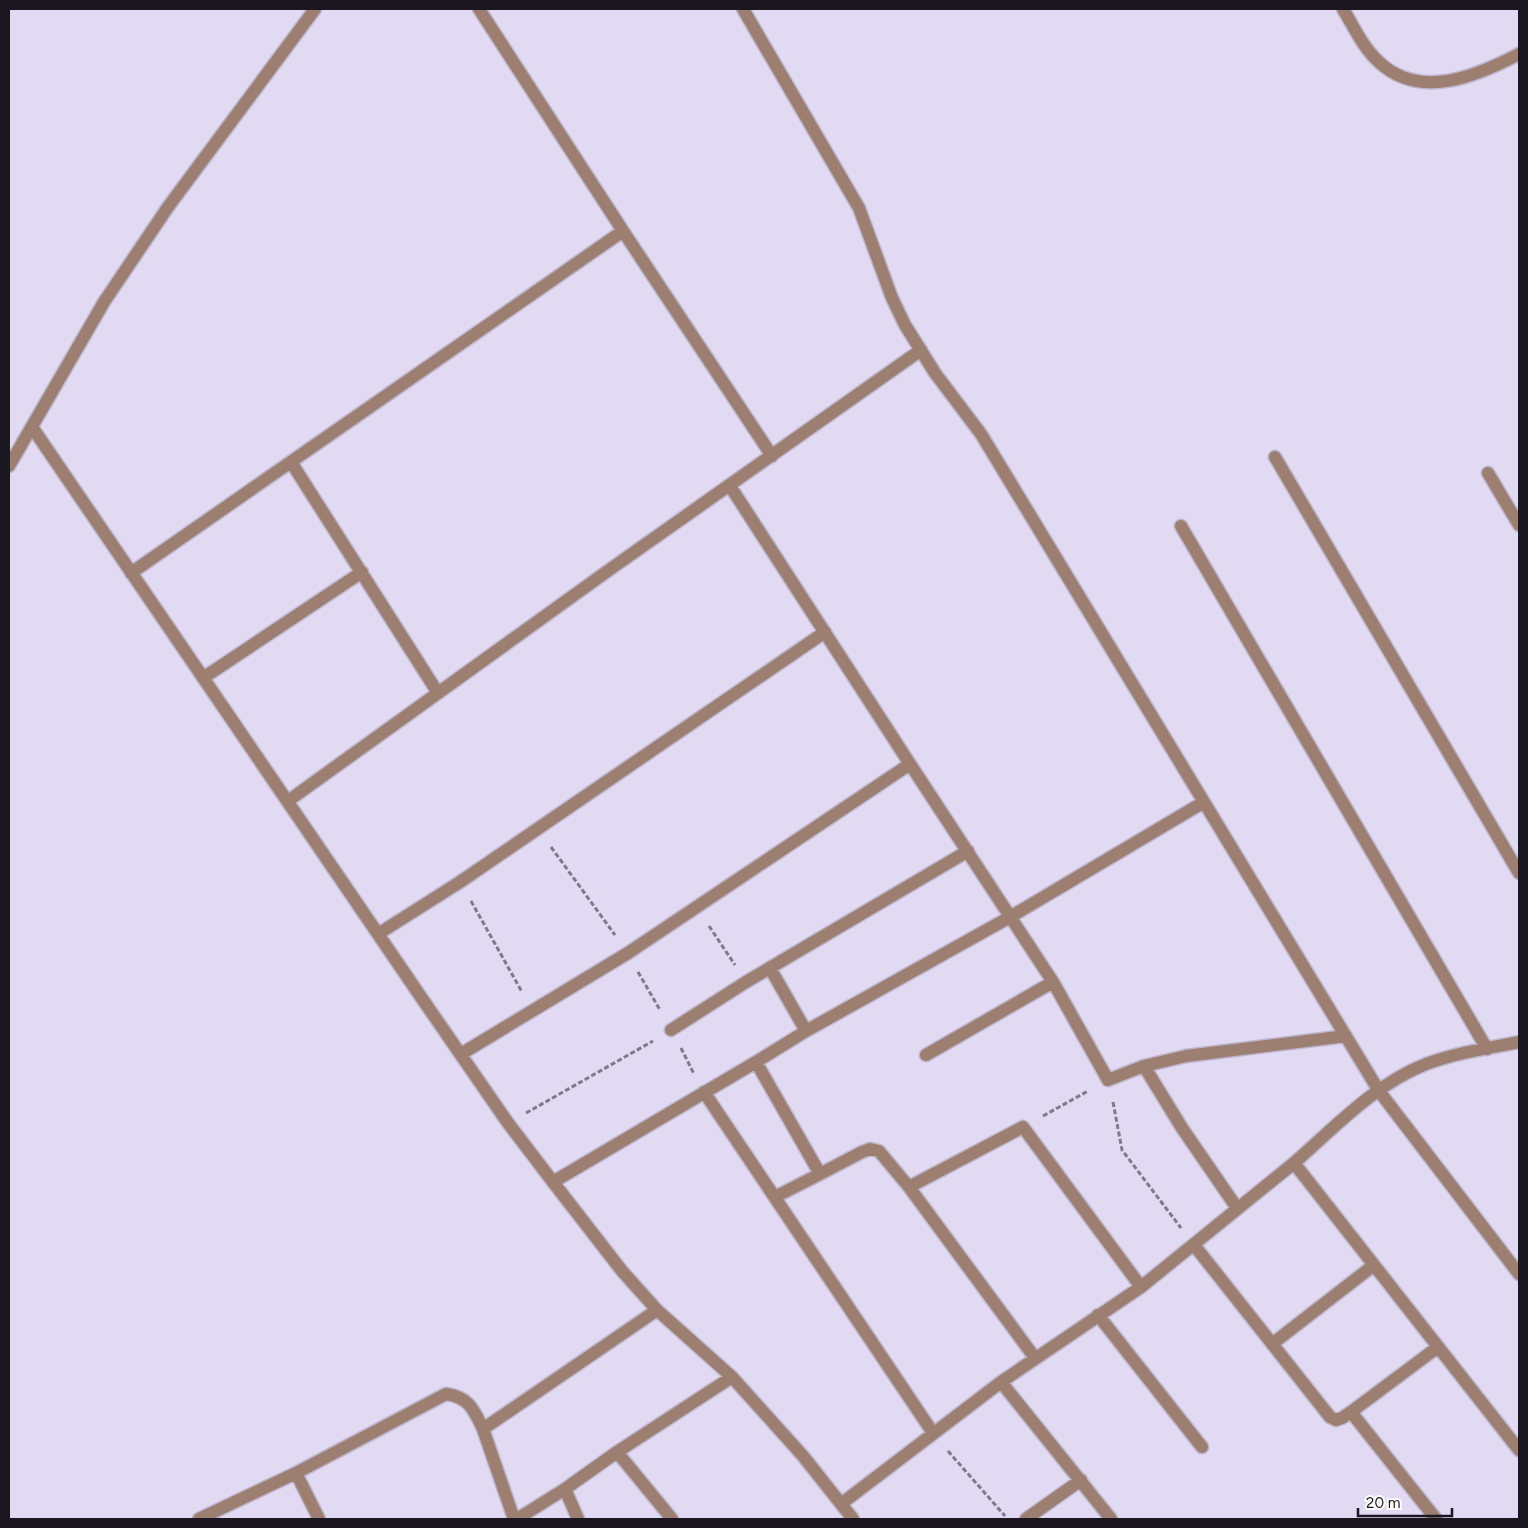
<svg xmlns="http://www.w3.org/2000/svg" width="1528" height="1528" font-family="Figtree,sans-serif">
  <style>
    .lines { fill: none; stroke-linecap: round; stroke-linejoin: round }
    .minor-casing { stroke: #beb6cd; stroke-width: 15 }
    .path { stroke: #7f798a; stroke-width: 3; stroke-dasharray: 5 2.5; stroke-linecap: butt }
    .minor { stroke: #9c7f70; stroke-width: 12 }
  </style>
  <rect width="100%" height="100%" fill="#e2d9f3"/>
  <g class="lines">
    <g class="minor-casing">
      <path id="minor" d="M 479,9 L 623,231 L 772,456
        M 743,9 L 859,208 L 892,298 L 905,325 L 935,373 L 981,434 L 1379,1091 L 1519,1274
        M 1343,9 C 1354,27 1363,48 1380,63 C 1421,100 1477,76 1519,54
        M 32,427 L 423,1000 L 508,1123 L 553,1182 L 622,1271 L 657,1310 L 732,1377 L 803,1456 L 853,1519
        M 1275,457 L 1519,873
        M 291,462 L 438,693
        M 9,466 L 104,302 L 168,207 L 315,9
        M 1488,473 L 1519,525
        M 730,486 L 910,764
        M 1181,526 L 1487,1049
        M 131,573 L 623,231
        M 203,678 L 362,572
        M 288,801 L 609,570 L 921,350
        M 378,934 L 460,882 L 825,632
        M 770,968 L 806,1031
        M 671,1030 L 746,982 L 968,851
        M 461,1054 L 628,953 L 910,764 L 1053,982 L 1108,1080 L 1144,1066 L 1186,1056 L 1346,1036
        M 926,1055 L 1053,982
        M 1144,1066 L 1182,1128 L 1237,1208
        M 704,1092 L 933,1433
        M 1294,1163 C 1334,1128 1375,1084 1426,1064 C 1456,1053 1488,1048 1519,1042
        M 553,1182 L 756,1062
        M 909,1187 L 1023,1127 L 1141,1287
        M 775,1197 L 820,1174
        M 1194,1245 L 1330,1417 L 1336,1420 L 1342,1418 L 1351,1412 L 1438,1347
        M 1098,1315 L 1202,1447
        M 1272,1344 L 1374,1265
        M 1035,1358 L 909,1187 L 879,1151 L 870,1149 L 862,1152 L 820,1174 L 756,1062 L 806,1031 L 1010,917 L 1204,802
        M 1001,1382 L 1111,1519
        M 1351,1412 L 1436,1519
        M 617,1452 L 672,1519
        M 296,1473 L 319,1519
        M 565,1489 L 578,1519
        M 841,1504 L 1001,1382 L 1141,1287 L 1294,1163 L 1519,1450
        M 199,1519 L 296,1473 L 446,1394 C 469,1397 474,1410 483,1429
        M 514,1519 L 483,1429 L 657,1310
        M 517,1519 L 565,1489 L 617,1452 L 732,1377
        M 1026,1519 L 1081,1480"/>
    </g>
    <path class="path" d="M 551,847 L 615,935
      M 471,901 L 522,992
      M 709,926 L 735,965
      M 638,972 L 660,1010
      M 681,1048 L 694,1074
      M 1113,1102 L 1122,1150 L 1181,1228
      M 526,1113 L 653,1041
      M 1043,1116 L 1088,1091
      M 948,1451 L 1005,1516"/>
    <use href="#minor" class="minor"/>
  </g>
  <rect width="1528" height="1528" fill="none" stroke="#1a1720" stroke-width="20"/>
  <path d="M1358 1508v8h94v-8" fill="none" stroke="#1a1720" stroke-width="2.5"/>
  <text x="1366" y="1508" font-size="15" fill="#1a1720" stroke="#ffffff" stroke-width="4" paint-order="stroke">20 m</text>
</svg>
